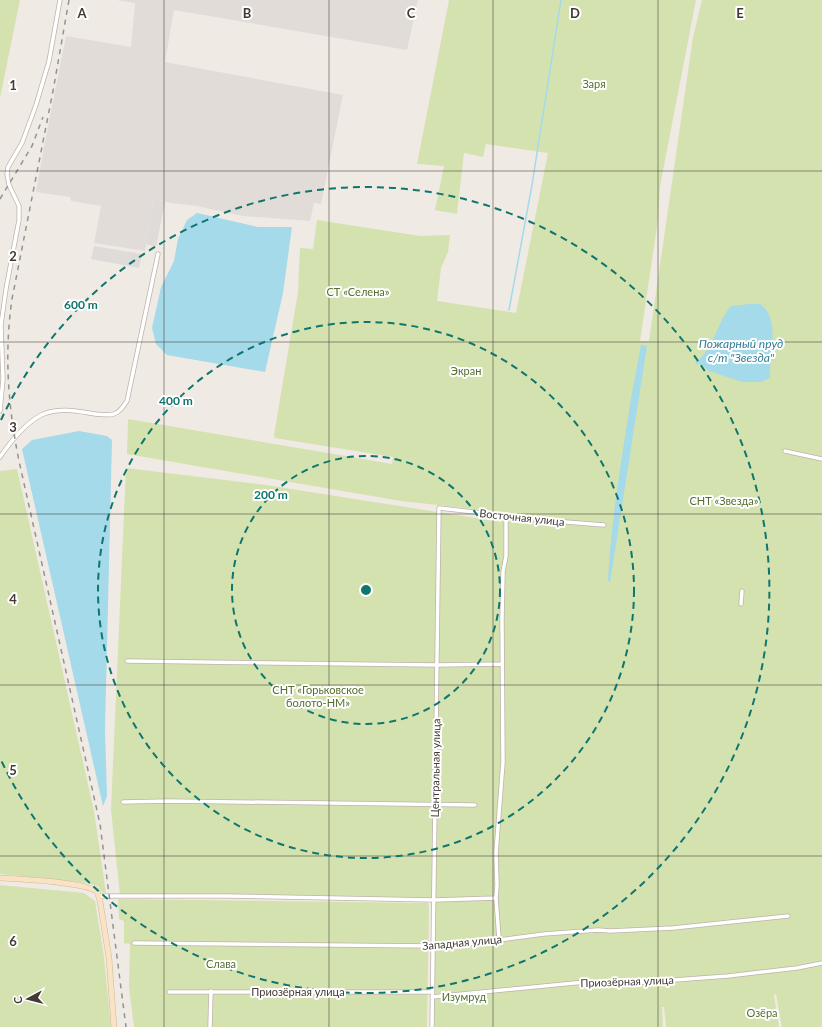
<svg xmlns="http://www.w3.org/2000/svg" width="822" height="1027" font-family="Lato,sans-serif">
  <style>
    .industrial { fill: #e2dcd9 }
    .green { fill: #d4e2af }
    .parking { fill: #dedbd9 }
    .water { fill: #a4daea }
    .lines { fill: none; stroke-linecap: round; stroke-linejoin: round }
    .stream { stroke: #a4daea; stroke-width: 1.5 }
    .street-casing { stroke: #beb3aa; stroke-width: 5 }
    .secondary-casing { stroke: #d0b899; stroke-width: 6 }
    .street { stroke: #fff; stroke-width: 3.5 }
    .secondary { stroke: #fae3c4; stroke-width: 5 }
    .rail { stroke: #939393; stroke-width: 1.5; stroke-dasharray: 5 5; stroke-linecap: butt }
    .grid { fill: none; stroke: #423a34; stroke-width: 1; stroke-opacity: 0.55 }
    .ring { fill: none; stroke: #0f766e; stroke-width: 2; stroke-dasharray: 7 5 }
    .labels { text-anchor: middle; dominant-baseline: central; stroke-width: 4; stroke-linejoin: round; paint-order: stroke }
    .park-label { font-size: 11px; fill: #526f2d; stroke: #fff }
    .street-label { font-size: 11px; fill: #423a34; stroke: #fff }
    .water-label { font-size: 12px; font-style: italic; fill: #337e96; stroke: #fff }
    .grid-label { font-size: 13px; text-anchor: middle; font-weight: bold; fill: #423a34; stroke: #fff; stroke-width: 4; stroke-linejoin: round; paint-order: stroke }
    .centre { fill: #0f766e; stroke: #fff; stroke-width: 2 }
    .ring-label { font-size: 12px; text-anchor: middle; font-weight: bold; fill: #0f766e; stroke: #fff; stroke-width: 4; stroke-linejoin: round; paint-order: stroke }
  </style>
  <rect width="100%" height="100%" fill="#f0eae4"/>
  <path class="industrial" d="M 116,0 L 418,0 L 407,50 L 174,10 L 165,62 L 343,95 L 321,204 L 314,203 L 310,221 L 243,216 L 197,206 L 171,203 L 154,199 L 145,251 L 94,243 L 101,206 L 71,201 L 70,197 L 36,192 L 44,147 L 66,36 L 131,47 L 135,3 Z"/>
  <path class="green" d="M 0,0 L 20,0 L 0,98 Z
    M 449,0 L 696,0 L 660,186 L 658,220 L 640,341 L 649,341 L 693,37 L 702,0 L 822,0 L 822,1027 L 782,1027 L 776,994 L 774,995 L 779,1027 L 666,1027 L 664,1007 L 662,1007 L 663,1027 L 433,1027 L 435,899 L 357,896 L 120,895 L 111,810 L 126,468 L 266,485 L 501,522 L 502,512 L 401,501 L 127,454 L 128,419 L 392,464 L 393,457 L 275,438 L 274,435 L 298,292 L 300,248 L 313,249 L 317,220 L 420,236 L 450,235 L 448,252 L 441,268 L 437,301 L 516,313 L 548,153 L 486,144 L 483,157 L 464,153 L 457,214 L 435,210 L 444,166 L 417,164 Z
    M 17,469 L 94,811 L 106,893 L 101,892 L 99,887 L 88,883 L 0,874 L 0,471 Z
    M 0,885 L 84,893 L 95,901 L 104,957 L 111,1027 L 0,1027 Z
    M 118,899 L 428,903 L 429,907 L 427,1027 L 134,1027 L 129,987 L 130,944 L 124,943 L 124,921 L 119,919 Z"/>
  <path class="parking" d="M 154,199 L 165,202 L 156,247 L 146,244 Z
    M 94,246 L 142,254 L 139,268 L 91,259 Z"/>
  <path class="water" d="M 197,213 L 258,227 L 292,227 L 283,293 L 265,372 L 167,355 L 156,344 L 152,328 L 161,287 L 174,261 L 178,239 L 187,220 Z
    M 750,304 L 760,304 C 762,306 766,308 767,311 C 778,328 769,358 770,378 L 761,382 L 743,382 L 709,371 L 702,365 L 696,364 L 695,362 C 712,353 718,321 731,306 Z
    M 641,345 L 647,346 L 610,582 L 608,581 C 611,520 622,455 632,393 C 635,377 638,361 641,345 Z
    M 79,431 L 107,436 L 112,440 L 105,729 L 107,796 L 103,806 L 22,449 L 32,440 Z"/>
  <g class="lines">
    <path class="stream" d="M 509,310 L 532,185 L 561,0"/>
    <g class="street-casing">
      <path id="street" d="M 0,411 L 3,379 L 1,325 L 6,289 L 19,220 L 19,206 L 9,185 L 7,174 L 8,167 L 22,143 L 36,105 L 49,61 L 60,0
        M 785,451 L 822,459
        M 0,457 C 11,441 27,420 46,413 C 62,408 79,411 95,414 C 101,414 108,416 114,414 C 120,412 123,407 127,401 L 158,254
        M 741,604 L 742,591
        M 127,661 L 437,665 L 501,664
        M 123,802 L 168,801 L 475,805
        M 99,896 L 225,896 L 434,900 L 496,898
        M 499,939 L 496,898 L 497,885 L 496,853 L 503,762 L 502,620 L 503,572 L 506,556 L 506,516
        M 134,943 L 433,946 L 476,943 L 544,934 L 598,930 L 610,931 L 673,928 L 788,916
        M 169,992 L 432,992
        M 432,997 L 585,982 L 634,983 L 728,976 L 797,968 L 822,963
        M 210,1027 L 211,991
        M 432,1027 L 439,508 L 553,521 L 604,525"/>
    </g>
    <g class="secondary-casing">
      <path id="secondary" d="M 0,878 C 21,879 42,880 63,883 C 75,885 86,885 97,891 L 100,901 L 109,958 L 114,1027"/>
    </g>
    <use href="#street" class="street"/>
    <use href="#secondary" class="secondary"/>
    <path class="rail" d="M 69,0 L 53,91 L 12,299 C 4,354 8,406 19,461 L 100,824 L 126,1027
      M 0,199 L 32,146 L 43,117"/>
  </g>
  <path class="grid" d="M 164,0 L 164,1027M 329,0 L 329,1027M 493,0 L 493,1027M 658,0 L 658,1027M 0,171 L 822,171M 0,342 L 822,342M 0,514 L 822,514M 0,685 L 822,685M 0,856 L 822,856"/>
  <g class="ring">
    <circle cx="366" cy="590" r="134"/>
    <circle cx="366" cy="590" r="268"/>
    <path d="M1 420A403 403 0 1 1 1 760"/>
  </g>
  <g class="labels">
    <g class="park-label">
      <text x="594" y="83">Заря</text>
      <text x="358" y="291">СТ «Селена»</text>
      <text x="466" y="370">Экран</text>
      <text x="724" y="500">СНТ «Звезда»</text>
      <text x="318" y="689">СНТ «Горьковское<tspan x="318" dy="13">болото-НМ»</tspan></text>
      <text x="221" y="963">Слава</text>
      <text x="464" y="996">Изумруд</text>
      <text x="762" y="1012">Озёра</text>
    </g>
    <g class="street-label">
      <text transform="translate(522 517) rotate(6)">Восточная улица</text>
      <text transform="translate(435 768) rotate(-89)">Центральная улица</text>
      <text transform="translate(462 942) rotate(-5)">Западная улица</text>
      <text transform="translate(627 981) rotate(-2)">Приозёрная улица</text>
      <text x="298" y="991">Приозёрная улица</text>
    </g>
    <g class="water-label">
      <text x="741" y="343">Пожарный пруд<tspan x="741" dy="14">с/т "Звезда"</tspan></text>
    </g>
  </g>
  <g class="grid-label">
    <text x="82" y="18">A</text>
    <text x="247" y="18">B</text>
    <text x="411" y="18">C</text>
    <text x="575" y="18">D</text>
    <text x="740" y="18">E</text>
    <text x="13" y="90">1</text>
    <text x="13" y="261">2</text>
    <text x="13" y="432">3</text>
    <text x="13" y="604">4</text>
    <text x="13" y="775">5</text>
    <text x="13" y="946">6</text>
  </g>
  <circle cx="366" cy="590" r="6" class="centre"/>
  <g class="ring-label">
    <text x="81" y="309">600 m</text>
    <text x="176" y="405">400 m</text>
    <text x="271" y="499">200 m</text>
  </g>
  <g transform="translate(28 999) rotate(263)" stroke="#ffffff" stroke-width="3" paint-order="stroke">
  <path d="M0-3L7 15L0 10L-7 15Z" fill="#423a34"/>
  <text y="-6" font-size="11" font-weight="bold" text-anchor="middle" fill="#423a34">С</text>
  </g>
</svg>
